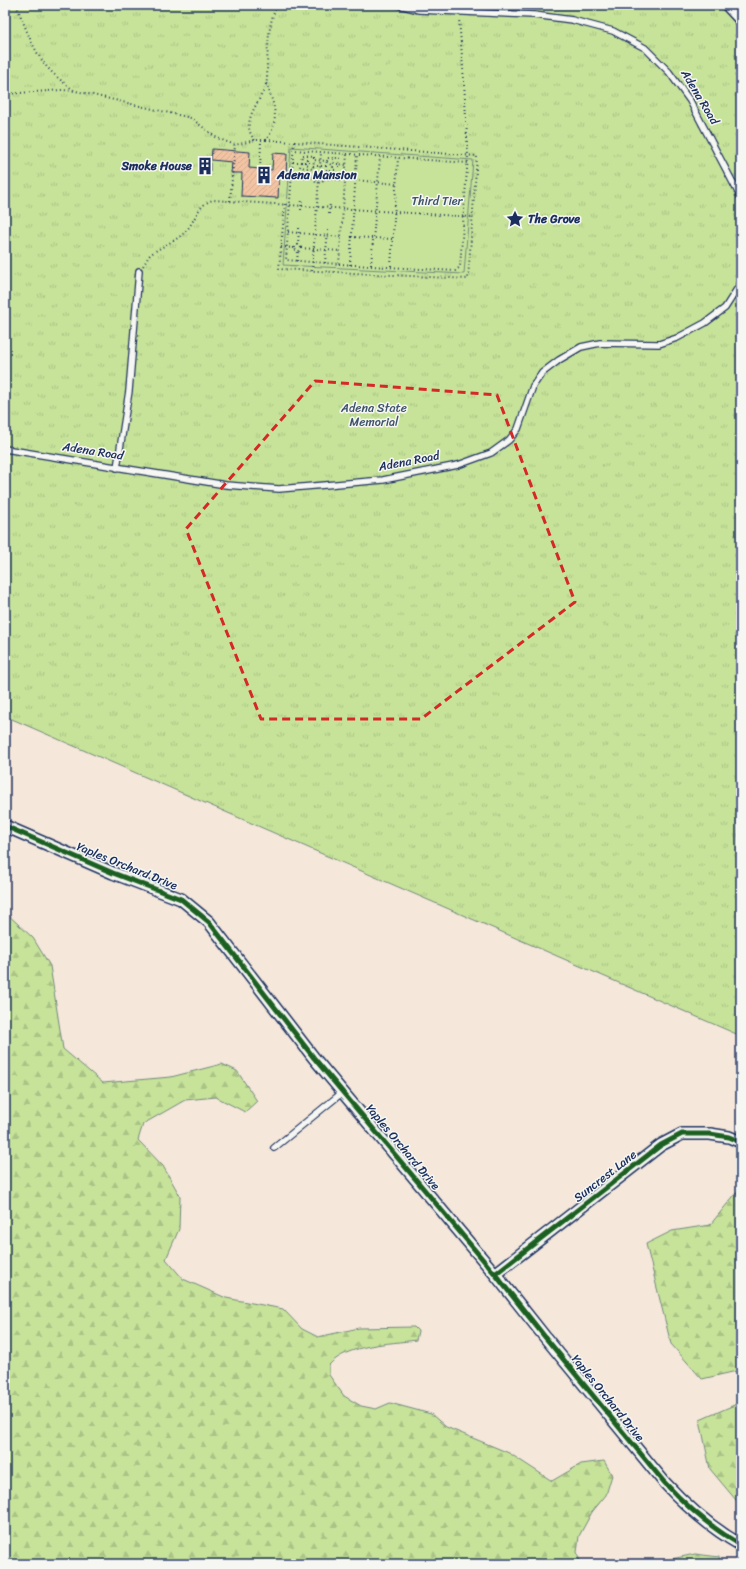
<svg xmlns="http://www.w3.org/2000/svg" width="746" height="1569" font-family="Sriracha,sans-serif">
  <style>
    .forest { fill: url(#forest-firs); stroke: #71897c }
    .park { fill: url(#park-tufts); stroke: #71897c }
    .garden { fill: #c7e399; stroke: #71897c }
    .building { fill: url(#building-hatch); stroke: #1b2f5e }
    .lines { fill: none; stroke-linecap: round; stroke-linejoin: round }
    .lane-casing { stroke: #1b2f5e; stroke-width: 8 }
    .street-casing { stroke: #1b2f5e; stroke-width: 14 }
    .path { stroke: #1b2f5e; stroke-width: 2; stroke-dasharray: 1 3; stroke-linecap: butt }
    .lane { stroke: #f6f6f2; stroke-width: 5.5 }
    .street { stroke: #f6f6f2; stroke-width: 11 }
    .cycleway-casing { stroke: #f6f6f2; stroke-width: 8 }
    .cycleway { stroke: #1b5e20; stroke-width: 5 }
    .marked { fill: none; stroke: #d62828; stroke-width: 3; stroke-dasharray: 8 5; stroke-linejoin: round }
    .labels { text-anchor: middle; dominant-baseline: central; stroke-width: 3; stroke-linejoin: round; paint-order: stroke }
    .street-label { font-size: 12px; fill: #1b2f5e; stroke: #f6f6f2 }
    .poi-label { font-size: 12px; font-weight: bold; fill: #1b2f5e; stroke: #f6f6f2; text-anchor: start }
    .park-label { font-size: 12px; fill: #3d536a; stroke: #f6f6f2 }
  </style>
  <defs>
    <pattern id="forest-firs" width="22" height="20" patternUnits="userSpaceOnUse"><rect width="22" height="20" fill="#c7e399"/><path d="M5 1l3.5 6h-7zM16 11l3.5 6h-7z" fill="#aac386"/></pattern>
    <pattern id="park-tufts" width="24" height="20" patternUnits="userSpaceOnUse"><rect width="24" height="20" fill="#c7e399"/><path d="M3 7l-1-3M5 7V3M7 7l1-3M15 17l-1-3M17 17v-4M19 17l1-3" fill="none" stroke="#aac386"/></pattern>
    <pattern id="building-hatch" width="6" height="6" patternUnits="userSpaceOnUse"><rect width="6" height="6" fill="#f3c4a3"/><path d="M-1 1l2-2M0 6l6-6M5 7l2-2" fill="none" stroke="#d0a98f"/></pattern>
  </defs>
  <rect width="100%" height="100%" fill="#f5e7da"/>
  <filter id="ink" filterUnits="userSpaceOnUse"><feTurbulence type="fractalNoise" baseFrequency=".025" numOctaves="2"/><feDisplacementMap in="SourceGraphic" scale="8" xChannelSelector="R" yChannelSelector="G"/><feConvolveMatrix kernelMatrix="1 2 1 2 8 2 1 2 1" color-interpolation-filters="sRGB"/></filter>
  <g filter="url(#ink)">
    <path class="forest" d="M 5,912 L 33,938 L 50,966 L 63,1049 L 103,1083 L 171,1077 L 222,1064 L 237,1071 L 257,1101 L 245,1112 L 216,1097 L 185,1100 L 143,1124 L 138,1140 L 163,1166 L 180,1196 L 179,1229 L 166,1259 L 183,1279 L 226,1298 L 283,1309 L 302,1329 L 318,1337 L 359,1328 L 414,1327 L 418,1331 L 416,1340 C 389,1344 348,1344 329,1365 L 329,1375 L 344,1396 L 361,1406 L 376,1409 L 390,1403 L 431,1414 L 446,1427 L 509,1453 L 552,1481 L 581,1464 L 604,1461 L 612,1475 L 606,1495 L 592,1512 L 579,1536 L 577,1552 L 580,1562 L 588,1564 L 5,1564 Z
      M 741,1187 L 741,1370 L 702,1379 L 671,1344 L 646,1244 L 672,1231 L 710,1225 Z
      M 741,1402 L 741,1506 L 710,1469 L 700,1420 Z
      M 695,1554 L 719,1557 L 721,1564 L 648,1564 Z"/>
    <path class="park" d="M 5,5 L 741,5 L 741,1036 L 5,716 Z"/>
    <path class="garden" d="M 291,147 L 473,160 L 464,274 L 283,265 Z"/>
    <path class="building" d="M 212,149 L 250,152 L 249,168 L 272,170 L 273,153 L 287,154 L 286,177 L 279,177 L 278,198 L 241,196 L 242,173 L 231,173 L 232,162 L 211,160 Z
      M 200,161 L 210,161 L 210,171 L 200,171 Z"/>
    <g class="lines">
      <g class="lane-casing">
        <path id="lane" d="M 399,5 L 419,10 L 534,15 L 572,20 L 613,31 L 645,48 L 669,72 L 690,101 L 741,198
          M 5,449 L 226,485 L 279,489 L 383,480 L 458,465 L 491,453 L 509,440 L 518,429 L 533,386 L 542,373 L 559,360 L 581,347 L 600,343 L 659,344 L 677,338 L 705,323 L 725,308 L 741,283
          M 117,468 L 129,391 L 139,271
          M 274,1148 L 343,1092"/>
      </g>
      <g class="street-casing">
        <path id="street" d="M 727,5 L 741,20
          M 5,826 L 113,873 L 181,899 L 209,922 L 314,1058 L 495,1274 L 545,1337 L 664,1482 C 687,1507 711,1528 741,1545
          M 495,1274 L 661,1145 L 682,1134 L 710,1134 L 729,1137 L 741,1142"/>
      </g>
      <path class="path" d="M 16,5 C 25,25 32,49 47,67 C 55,76 65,84 75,91
        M 5,94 L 62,90 L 76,91 L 191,118 L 217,138 L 235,145 L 255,140 L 266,140 C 281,121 274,104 266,83
        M 255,140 C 238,122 262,101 266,84 C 268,78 267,71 267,65 C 268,45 268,24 277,5
        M 266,140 L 294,142 L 286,260 L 339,264 L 347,154 L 293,150
        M 347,154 L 468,163
        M 307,160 L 309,160 L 309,165 L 305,164 L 305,160 L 307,160 L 307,156
        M 293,162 L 301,162 L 302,155 L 314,156 L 314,160 L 327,161 L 327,158 L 340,158 L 339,164 L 346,165
        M 305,162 L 301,162 L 300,167 L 313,169 L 314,160
        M 330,164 L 333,167 L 335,164
        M 313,166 L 326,166 L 327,161
        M 326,166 L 326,170 L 339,170 L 339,164 L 335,164 L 333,162 L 333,158
        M 260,172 L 261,140
        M314.5 178a4.5 4.5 0 1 1 9 0a4.5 4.5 0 1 1-9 0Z
        M 292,176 L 345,180
        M 355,180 L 396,184
        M 230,201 L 235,145
        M 285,204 L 279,269 L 468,279 L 477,156 L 294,142
        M 301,210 L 302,199
        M 329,214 L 330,202
        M 288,232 L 341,237
        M 351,237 L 392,239
        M295 248a3 3 0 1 1 6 0a3 3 0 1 1-6 0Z
        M 298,245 L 299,228
        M 281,247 L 295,248
        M 301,248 L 340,251
        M 297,261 L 298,251
        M 325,263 L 328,230
        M 339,264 L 455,271 L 460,267 L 468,155 L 464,81 L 459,19
        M 350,265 L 357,155
        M 371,265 L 380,157
        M 143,266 C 146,262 147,258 150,255 C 161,246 175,242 185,232 C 196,221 197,204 213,200 L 472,217
        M 391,266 L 398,158
        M 312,271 L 321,153"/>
      <use href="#lane" class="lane"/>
      <use href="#street" class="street"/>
      <g class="cycleway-casing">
        <path id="cycleway" d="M 5,826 L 113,873 L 181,899 L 209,922 L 314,1058 L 495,1274 L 545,1337 L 664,1482 C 687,1507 711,1528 741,1545
          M 495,1274 L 661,1145 L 682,1134 L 710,1134 L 729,1137 L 741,1142"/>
      </g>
      <use href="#cycleway" class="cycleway"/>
    </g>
  </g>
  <path class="marked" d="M 315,381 L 497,395 L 575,602 L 421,719 L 261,719 L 186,529 Z"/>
  <defs>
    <g id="building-bare" transform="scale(1.38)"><path d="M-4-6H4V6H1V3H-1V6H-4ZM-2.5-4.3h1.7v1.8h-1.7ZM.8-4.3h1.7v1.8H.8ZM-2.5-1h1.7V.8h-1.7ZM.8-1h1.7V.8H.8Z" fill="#1b2f5e" stroke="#f6f6f2" stroke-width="2.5" paint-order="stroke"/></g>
    <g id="sight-bare" transform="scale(1.38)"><path d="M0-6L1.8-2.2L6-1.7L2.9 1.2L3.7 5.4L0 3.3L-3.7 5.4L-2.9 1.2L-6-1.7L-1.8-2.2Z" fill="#1b2f5e" stroke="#f6f6f2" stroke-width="2.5" paint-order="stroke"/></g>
  </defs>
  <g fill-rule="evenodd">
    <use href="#building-bare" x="205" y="166"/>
    <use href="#building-bare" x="264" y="175"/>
    <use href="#sight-bare" x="515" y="219"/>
  </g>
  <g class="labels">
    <g class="street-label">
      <text transform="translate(700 97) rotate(59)">Adena Road</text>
      <text transform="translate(93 451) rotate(9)">Adena Road</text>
      <text transform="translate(409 461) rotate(-11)">Adena Road</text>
      <text transform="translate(127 866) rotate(22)">Yaples Orchard Drive</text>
      <text transform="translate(403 1147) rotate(50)">Yaples Orchard Drive</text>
      <text transform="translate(605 1176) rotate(-38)">Suncrest Lane</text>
      <text transform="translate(608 1398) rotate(51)">Yaples Orchard Drive</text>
    </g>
    <g class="poi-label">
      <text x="192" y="166" text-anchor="end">Smoke House</text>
      <text x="277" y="175">Adena Mansion</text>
      <text x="528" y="219">The Grove</text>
    </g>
    <g class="park-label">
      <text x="437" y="201">Third Tier</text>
      <text x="374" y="408">Adena State<tspan x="374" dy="14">Memorial</tspan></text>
    </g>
  </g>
  <rect width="746" height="1569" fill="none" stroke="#f6f6f2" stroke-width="20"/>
  <rect x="10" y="10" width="726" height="1549" fill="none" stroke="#1b2f5e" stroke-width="1.5" filter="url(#ink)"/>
</svg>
